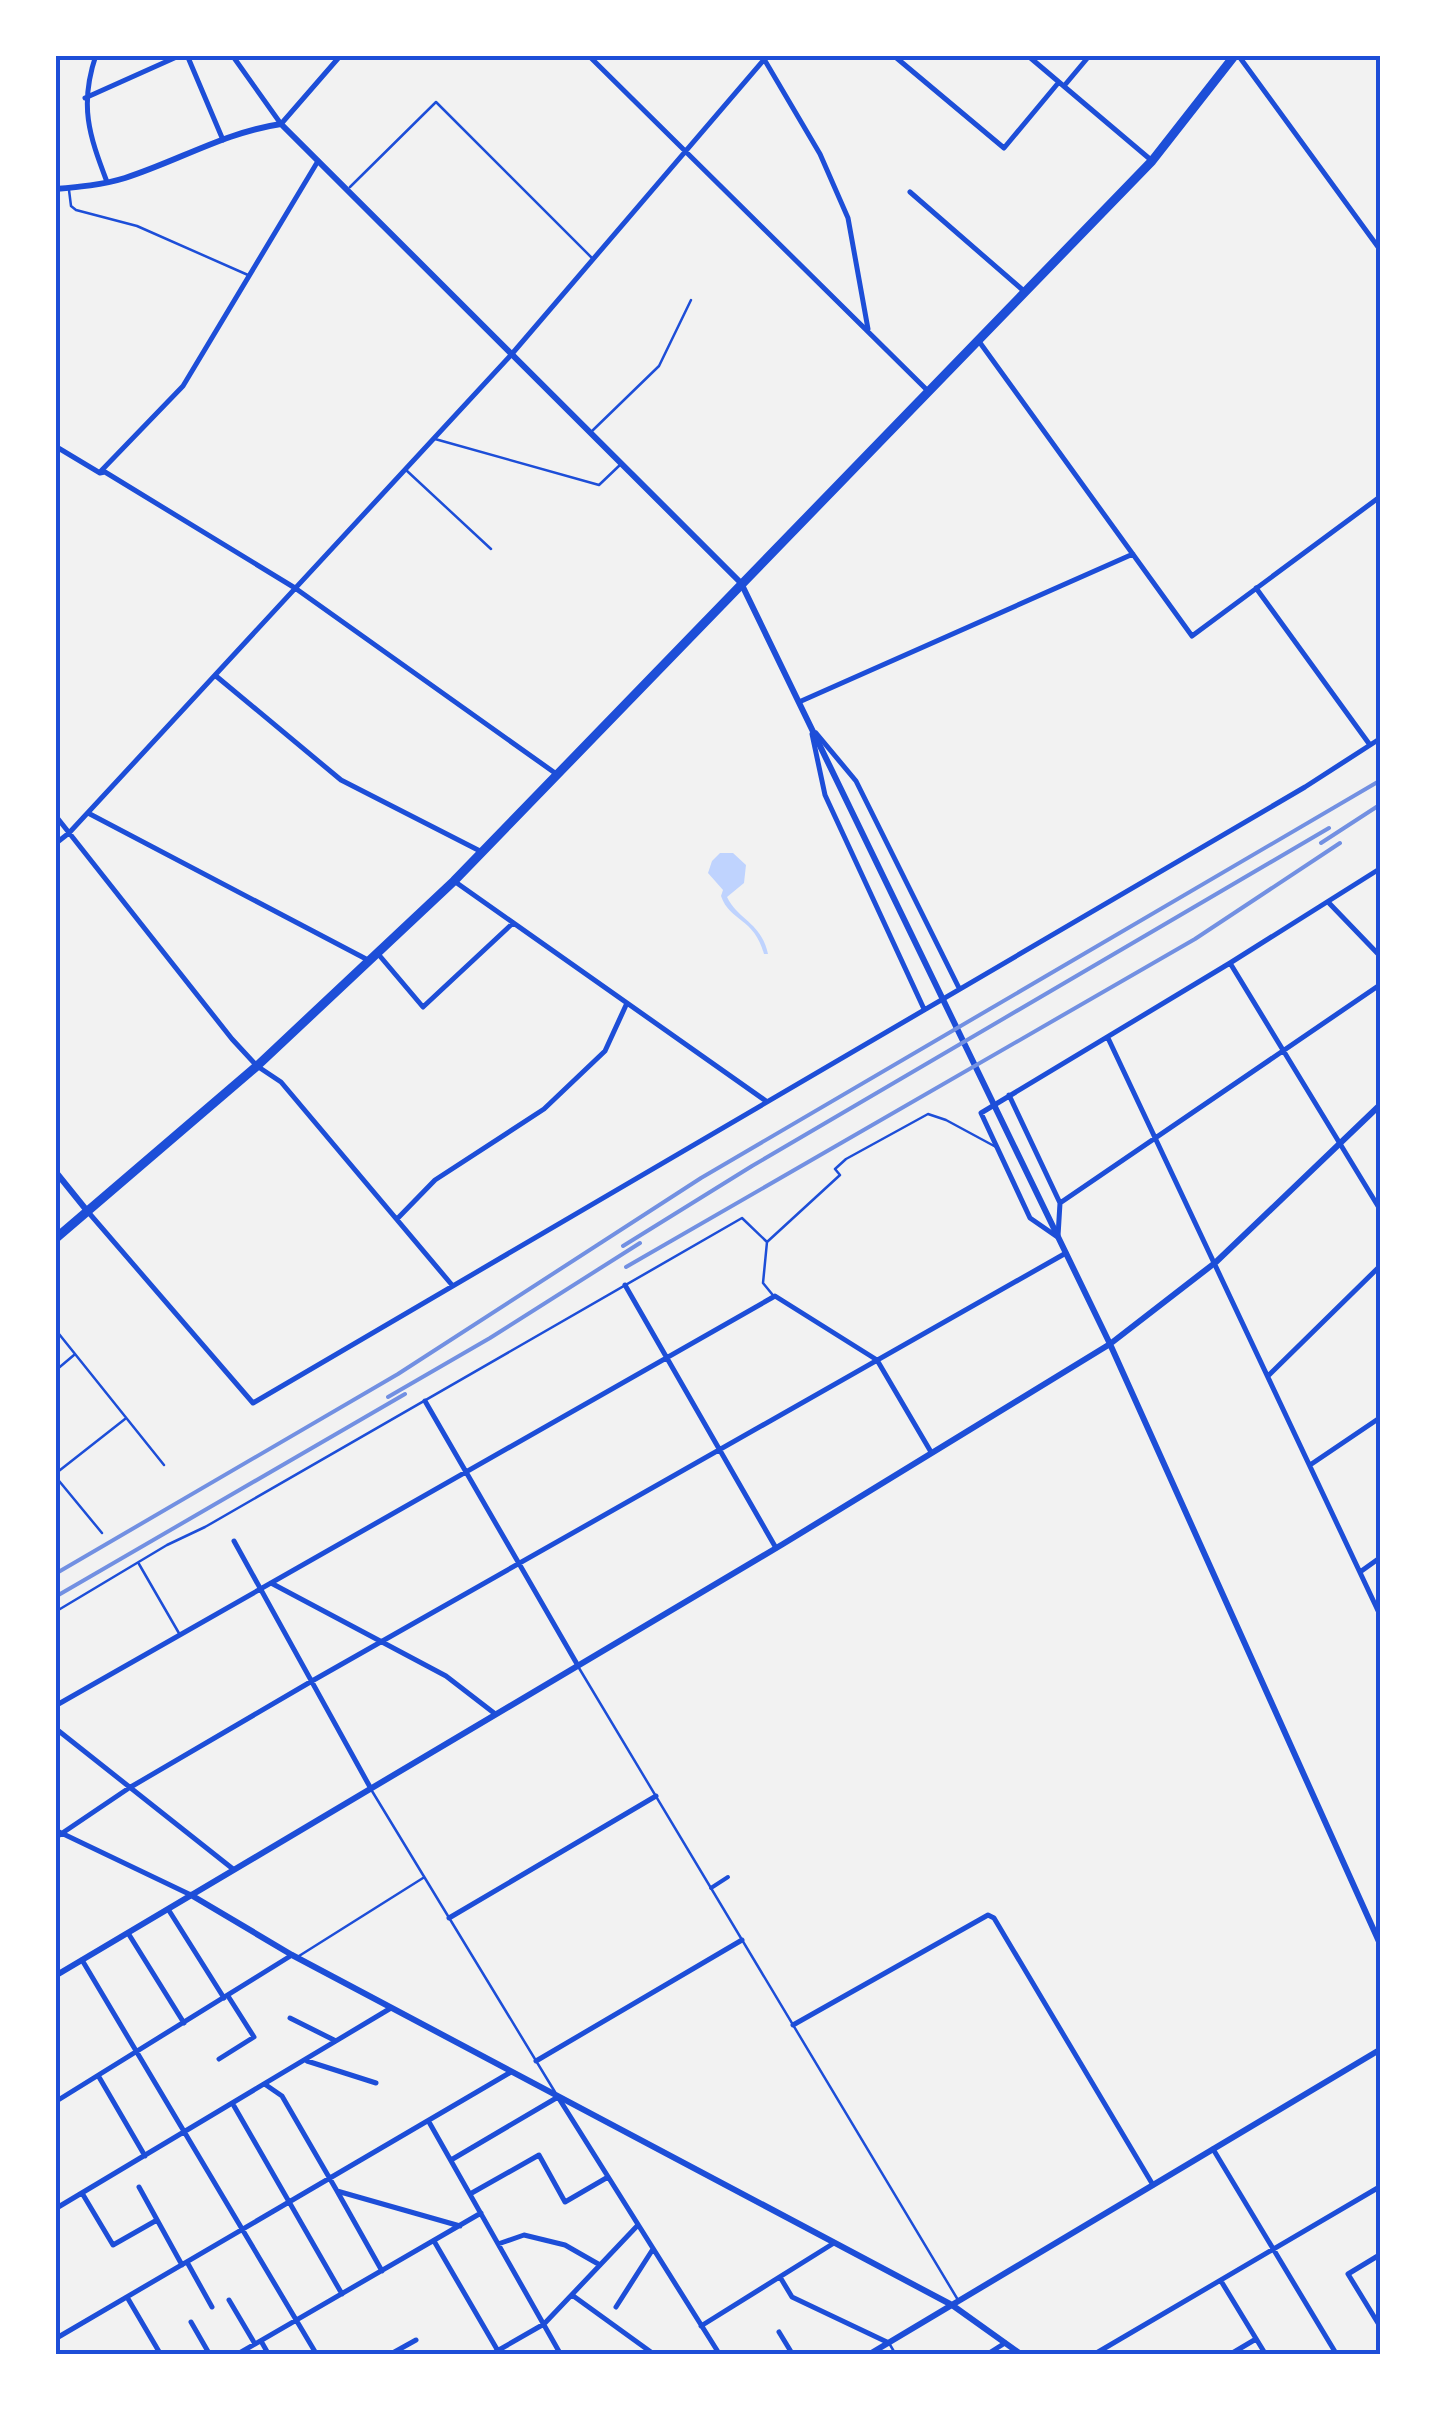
<svg xmlns="http://www.w3.org/2000/svg" width="1436" height="2410" font-family="Figtree,sans-serif">
  <style>
    .water { fill: #bfd3fe }
    .lines { fill: none; stroke-linecap: round; stroke-linejoin: round }
    .service { stroke: #1d4ed8; stroke-width: 2.5 }
    .pedestrian { stroke: #1d4ed8; stroke-width: 4 }
    .minor { stroke: #1d4ed8; stroke-width: 5 }
    .tertiary { stroke: #1d4ed8; stroke-width: 6 }
    .primary { stroke: #1d4ed8; stroke-width: 9 }
    .rail { stroke: #7290e2; stroke-width: 4 }
    .neatline { fill: none; stroke: #1d4ed8; stroke-width: 4 }
  </style>
  <rect width="100%" height="100%" fill="#f2f2f2"/>
  <path class="water" d="M 720,853 L 733,853 L 746,865 L 744,883 L 727,897 C 739,921 761,922 768,954 L 764,954 C 754,917 730,922 721,896 L 723,890 L 708,873 L 712,861 Z"/>
  <g class="lines">
    <path class="service" d="M 350,187 L 436,102 L 592,258
      M 69,190 L 71,206 L 76,210 L 137,226 L 248,275
      M 591,432 L 659,366 L 691,300
      M 435,439 L 599,485 L 621,464
      M 406,470 L 491,549
      M 772,1294 L 763,1283 L 767,1242 L 840,1175 L 835,1169 L 846,1159 L 928,1114 L 946,1120 L 996,1147
      M 55,1329 L 164,1465
      M 55,1371 L 74,1355
      M 55,1474 L 125,1419
      M 55,1476 L 102,1533
      M 139,1564 L 180,1635
      M 55,1612 L 167,1545 L 205,1527 L 742,1218 L 767,1242
      M 579,1668 L 958,2300
      M 372,1791 L 555,2092
      M 299,1956 L 423,1878
      M 889,2343 L 896,2355"/>
    <path class="pedestrian" d="M 711,1888 L 728,1877"/>
    <path class="minor" d="M 96,55 C 79,105 89,135 107,182
      M 187,55 L 223,140
      M 232,55 L 281,124 L 341,55
      M 588,55 L 928,391
      M 893,55 L 1004,148 L 1059,82
      M 1027,55 L 1151,160
      M 1238,55 L 1381,251
      M 764,59 L 820,154 L 848,218 L 868,329
      M 1064,86 L 1090,55
      M 85,98 L 181,55
      M 910,192 L 1025,292
      M 978,340 L 1192,636 L 1381,496
      M 55,446 L 100,473 L 105,472 L 295,588 L 555,773
      M 100,472 L 183,386 L 318,161
      M 1256,588 L 1370,745
      M 216,676 L 341,780 L 480,851
      M 799,702 L 1133,554
      M 816,733 L 856,781 L 959,988
      M 812,734 L 825,795 L 924,1009
      M 88,813 L 368,960
      M 55,815 L 232,1039 L 257,1066 L 281,1082 L 452,1285
      M 55,844 L 69,833 L 511,355 L 768,55
      M 454,881 L 766,1101
      M 1329,903 L 1381,957
      M 379,955 L 423,1007 L 513,923
      M 1230,963 L 1381,1211
      M 1108,1038 L 1381,1617
      M 1009,1095 L 1060,1203 L 1058,1236
      M 1060,1203 L 1381,984
      M 89,1213 L 253,1403 L 1305,787 L 1381,738
      M 397,1219 L 435,1180 L 544,1109 L 605,1051 L 627,1003
      M 1056,1236 L 1030,1218 L 981,1113 L 1230,963 L 1381,868
      M 625,1285 L 776,1548
      M 1269,1375 L 1381,1265
      M 425,1401 L 577,1664
      M 1310,1465 L 1381,1417
      M 234,1541 L 370,1787
      M 1360,1572 L 1381,1557
      M 271,1583 L 446,1676 L 494,1713
      M 55,1706 L 775,1296 L 877,1360 L 931,1452
      M 55,1728 L 233,1869
      M 55,1830 L 191,1895
      M 55,1838 L 129,1788 L 312,1681 L 1066,1253
      M 168,1909 L 224,1998
      M 449,1918 L 656,1796
      M 128,1933 L 184,2023
      M 82,1960 L 317,2355
      M 290,2018 L 336,2041
      M 793,2025 L 988,1915 L 994,1918 L 1153,2185
      M 219,2059 L 254,2037 L 228,1996
      M 307,2061 L 376,2083
      M 536,2061 L 742,1940
      M 99,2077 L 145,2156
      M 266,2085 L 282,2096 L 337,2191 L 460,2226
      M 55,2102 L 292,1955
      M 234,2106 L 342,2294
      M 429,2122 L 561,2355
      M 1213,2149 L 1337,2355
      M 451,2160 L 558,2097 L 720,2355
      M 139,2187 L 182,2265
      M 337,2191 L 382,2271
      M 82,2193 L 113,2245 L 157,2220
      M 470,2194 L 539,2155 L 565,2202 L 608,2177
      M 55,2209 L 391,2008
      M 434,2241 L 498,2351
      M 498,2244 L 524,2235 L 565,2245 L 600,2265
      M 1381,2254 L 1348,2274 L 1381,2328
      M 187,2262 L 212,2307
      M 780,2277 L 792,2297 L 889,2343
      M 1221,2281 L 1266,2355
      M 572,2295 L 655,2355
      M 127,2297 L 161,2355
      M 229,2300 L 255,2344
      M 616,2307 L 653,2249
      M 191,2322 L 210,2355
      M 701,2326 L 834,2243
      M 779,2332 L 793,2355
      M 55,2339 L 511,2072
      M 261,2341 L 269,2355
      M 236,2355 L 481,2213
      M 389,2355 L 416,2340
      M 490,2355 L 544,2324 L 638,2225
      M 986,2355 L 1005,2343
      M 1093,2355 L 1381,2186
      M 1229,2355 L 1256,2339"/>
    <path class="tertiary" d="M 55,189 C 79,187 102,185 125,178 C 178,161 226,132 281,124 L 741,583 L 1110,1344 L 1381,1946
      M 55,1171 L 88,1212
      M 191,1895 L 292,1955 L 952,2305 L 1022,2355
      M 55,1976 L 783,1544 L 1110,1344 L 1216,1262 L 1381,1104
      M 868,2355 L 1381,2049"/>
    <path class="primary" d="M 55,1239 L 257,1066 L 454,881 L 1152,161 L 1235,55"/>
    <path class="rail" d="M 1321,843 L 1381,804
      M 623,1246 L 752,1166 L 1329,828
      M 626,1267 L 1195,939 L 1340,843
      M 388,1397 L 490,1338 L 640,1243
      M 55,1574 L 398,1374 L 701,1178 L 1381,780
      M 55,1597 L 405,1394"/>
  </g>
  <rect width="1436" height="2410" fill="none" stroke="#ffffff" stroke-width="115"/>
  <rect x="58" y="58" width="1320" height="2294" class="neatline"/>
</svg>
